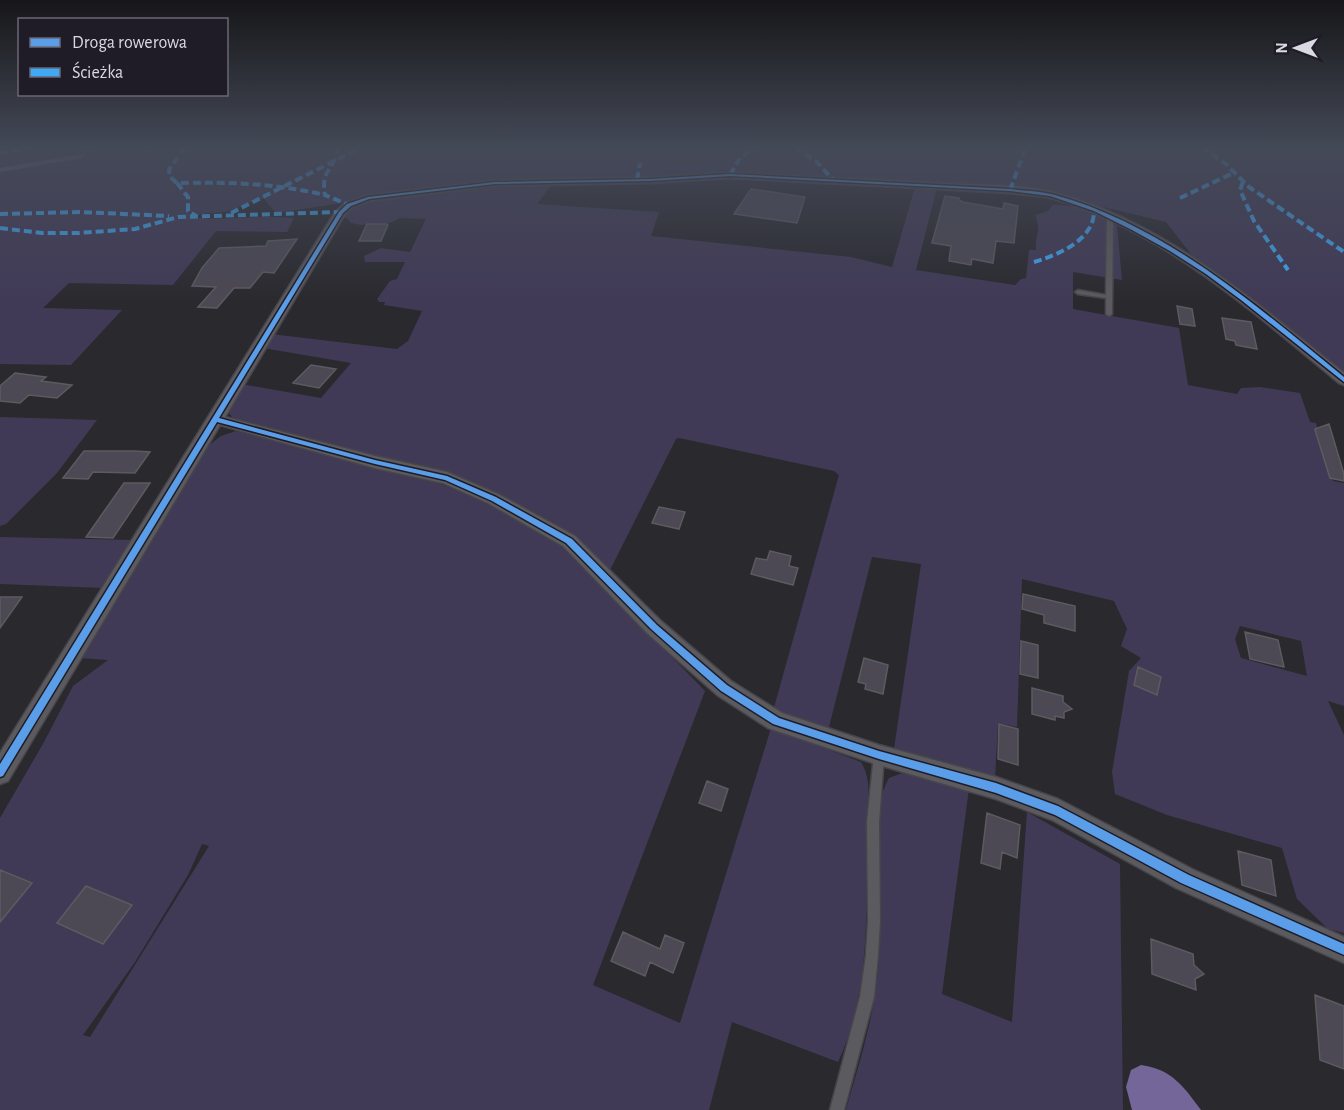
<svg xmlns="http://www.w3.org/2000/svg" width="1344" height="1110" font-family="'Alegreya Sans',sans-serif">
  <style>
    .green { fill: #413a57; fill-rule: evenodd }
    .water { fill: #746699 }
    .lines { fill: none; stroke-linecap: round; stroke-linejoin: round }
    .stream { stroke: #746699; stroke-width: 4 }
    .building { fill: #4c4854; stroke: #5c5b60; stroke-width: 1.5 }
    .lane-casing { stroke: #47454b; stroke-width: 3 }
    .street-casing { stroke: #47454b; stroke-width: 3 }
    .lane { fill: #5b5b5f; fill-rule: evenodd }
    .street { fill: #5b5b5f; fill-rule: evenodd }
    .quiet { stroke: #3fa9f5; stroke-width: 4; stroke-dasharray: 8 4; stroke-linecap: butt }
    .cycleway-casing { stroke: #1f1c28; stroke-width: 3 }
    .cycleway { fill: #5a9eea; fill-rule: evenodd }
  </style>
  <rect width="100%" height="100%" fill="#2a292e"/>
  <path class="green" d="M 0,147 L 1344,147 L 1344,375 L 1197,262 L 1166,222 L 1053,195 L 734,173 L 664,178 L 547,179 L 459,185 L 276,213 L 264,199 L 259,199 L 226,212 L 201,214 L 193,218 C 227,220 260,215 294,218 L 287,232 L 216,231 L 173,285 L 69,283 L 43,308 L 122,310 L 71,365 L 0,364 Z
    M 553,183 L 537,204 L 659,212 L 651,236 L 851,257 L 892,267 L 915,187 L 937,188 L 916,270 L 1015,285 L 1021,279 L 1026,278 L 1029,250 L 1036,250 C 1035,234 1042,232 1035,215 L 1048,211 L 1053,205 C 1077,205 1097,211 1117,226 L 1122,280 L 1073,272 L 1073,309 L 1179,328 L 1188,385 L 1237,394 L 1241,388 L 1260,387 L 1300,393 L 1310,422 L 1316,423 L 1333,481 L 1344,483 L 1344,706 L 1328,701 L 1344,735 L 1344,933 L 1328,929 L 1297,899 L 1282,848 L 1167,815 L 1115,794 L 1112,772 L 1129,671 L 1141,658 L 1121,646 L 1127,629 L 1114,601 L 1022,579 L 1017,727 L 998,723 L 995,779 L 894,749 L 921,564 L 872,557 L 828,731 L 773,711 L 839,475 L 834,471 L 679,438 L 676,439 L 609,572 C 580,529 502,495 454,476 L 234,420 L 227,410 L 241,384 L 321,398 L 351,363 L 263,348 L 271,334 L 397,349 L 408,341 L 422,311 L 384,305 L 385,302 L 379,302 L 377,299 L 390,281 L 397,279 L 405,262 L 365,262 L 364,256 L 381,248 L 410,252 L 426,219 L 400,218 L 390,223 L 361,225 L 351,223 L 347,218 L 341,218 L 347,209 L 364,201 L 478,186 ZM 1240,626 L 1301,641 L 1307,676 L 1241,658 L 1235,639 Z
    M 0,417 L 97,420 L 57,473 L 6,524 L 0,526 Z
    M 236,431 L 424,478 L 482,499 L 565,546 L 705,691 L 593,985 L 680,1023 L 771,728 L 861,762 C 874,783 866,806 866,829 C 866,908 872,988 838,1062 L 732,1022 L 709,1110 L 0,1110 L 0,818 L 44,742 L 73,686 L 108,660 L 79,658 L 204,449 L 221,436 ZM 202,844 L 209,846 L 90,1037 L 83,1035 L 135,962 L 188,875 Z
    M 0,537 L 132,540 L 104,588 L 0,584 Z
    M 905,772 L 969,788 L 942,994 L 1012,1022 L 1027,812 L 1120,864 L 1123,1110 L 846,1110 C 858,1067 872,1024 877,980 C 881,946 880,912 880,878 C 879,846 872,808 889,778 Z"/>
  <path class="water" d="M 1141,1065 C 1172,1069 1184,1087 1201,1110 L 1132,1110 L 1126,1087 L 1131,1070 Z"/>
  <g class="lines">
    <path class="stream" d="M 0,170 L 82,156 L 84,151 L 94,147"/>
  </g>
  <path class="building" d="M 751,189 L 805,197 L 797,223 L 734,214 Z
    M 945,196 L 959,198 L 959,200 L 963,202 L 1003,209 L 1004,203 L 1018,206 L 1014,243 L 996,241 L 993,263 L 972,259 L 971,265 L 949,261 L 951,246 L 932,243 Z
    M 367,224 L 387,224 L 388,225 L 381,241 L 359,241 Z
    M 297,239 L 274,273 L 263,272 L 250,288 L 234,288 L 217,308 L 198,307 L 216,287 L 192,286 L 202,268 L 219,248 L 266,246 L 268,241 Z
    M 1177,306 L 1192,309 L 1195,326 L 1180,324 Z
    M 1222,318 L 1251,322 L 1257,349 L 1236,345 L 1235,341 L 1226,339 Z
    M 311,365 L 336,369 L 319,388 L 293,383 Z
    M 15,373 L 46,377 L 41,381 L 72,385 L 57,398 L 29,395 L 20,403 L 0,401 L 0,386 Z
    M 1329,424 L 1344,474 L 1344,481 L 1330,478 L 1316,433 L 1315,429 Z
    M 84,451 L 134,451 L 150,452 L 135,473 L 93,472 L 88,479 L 63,478 Z
    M 124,483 L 150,483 L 113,538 L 86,537 Z
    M 659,507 L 685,512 L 679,529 L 652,523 Z
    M 770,551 L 791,556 L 789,566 L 798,568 L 793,585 L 751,574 L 756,558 L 767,560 Z
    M 1023,594 L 1075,606 L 1075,631 L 1044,623 L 1044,615 L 1022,609 Z
    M 0,597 L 22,597 L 0,628 Z
    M 1245,632 L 1278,640 L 1284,667 L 1250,659 Z
    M 1021,641 L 1038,645 L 1038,678 L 1020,674 Z
    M 864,658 L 888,665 L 883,694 L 865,689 L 866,684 L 858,682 Z
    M 1138,667 L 1161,677 L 1157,695 L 1134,685 Z
    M 1032,688 L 1063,696 L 1063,702 L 1072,709 L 1064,712 L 1064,718 L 1055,716 L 1055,720 L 1032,714 Z
    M 999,724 L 1018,729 L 1018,765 L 998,759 Z
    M 707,781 L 728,789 L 721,811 L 699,803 Z
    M 987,813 L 1020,825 L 1017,858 L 1002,852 L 1000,869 L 981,863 Z
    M 1238,851 L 1271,860 L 1276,896 L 1242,885 Z
    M 0,870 L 32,883 L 0,922 Z
    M 86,886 L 132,905 L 103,944 L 57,923 Z
    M 623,932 L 660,949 L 665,935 L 684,943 L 673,973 L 650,962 L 645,976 L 611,961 Z
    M 1151,939 L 1193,954 L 1194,965 L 1204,974 L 1195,979 L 1196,990 L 1152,974 Z
    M 1315,995 L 1344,1006 L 1344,1069 L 1320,1060 Z"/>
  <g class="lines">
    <g class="lane-casing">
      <path id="lane" d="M 1110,215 L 1113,217 L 1112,314 L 1109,316 L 1106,314 L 1106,298 L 1078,294 L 1075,292 L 1078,290 L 1106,295 L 1107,217 Z
        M 879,750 L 883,751 L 884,755 L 879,822 L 880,921 L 878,955 L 874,997 L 844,1110 L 830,1110 L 860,997 L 866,955 L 868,921 L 867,822 L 874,755 L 875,751 Z"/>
    </g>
    <g class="street-casing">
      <path id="street" d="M 730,172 C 801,176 872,179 944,183 C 980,185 1021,183 1057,193 C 1166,223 1257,303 1344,373 L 1344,385 L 1339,383 C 1253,312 1161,229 1051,198 C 1038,195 1023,195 1010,193 L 730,178 L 650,183 L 495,186 L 370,201 L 353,207 L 345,214 L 225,417 L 375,456 L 447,472 L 500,495 L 575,536 L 661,621 L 731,681 L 782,713 L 879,745 L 996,777 L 1058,799 L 1194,870 L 1344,937 L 1344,963 L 1176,888 L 1052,820 L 996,799 L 879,765 L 768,728 L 717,695 L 647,633 L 563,546 L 488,503 L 443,483 L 375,468 L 220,425 L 8,781 L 0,784 L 0,753 L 335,212 L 345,203 L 368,195 L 495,180 L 650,177 Z"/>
    </g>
    <use href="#lane" class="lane"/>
    <use href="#street" class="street"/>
    <path class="quiet" d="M 185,147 L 169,170 L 170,177 L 177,183 C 229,182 274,183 325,195
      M 338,147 C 336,170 320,168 325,195 L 349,205
      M 795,147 L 817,162 L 834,181
      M 1202,147 L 1226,164 L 1249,187 L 1344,252
      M 151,150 L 152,147
      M 0,153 L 37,147
      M 730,175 L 740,158 L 756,147
      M 637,180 L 640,163
      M 1243,182 L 1240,190 L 1254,221 L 1288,270
      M 177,183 L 188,197 L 188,211 L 196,216
      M 1010,190 L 1026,147
      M 1180,198 L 1233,173
      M 231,213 L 362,147
      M 0,214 L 81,212 L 169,216
      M 0,228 L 42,233 L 78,233 L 135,229 L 178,217 L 341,212
      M 1034,262 C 1058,255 1094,240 1094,211"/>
    <g class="cycleway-casing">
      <path id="cycleway" d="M 730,174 L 1010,189 C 1025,191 1041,191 1055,195 C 1166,226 1257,306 1344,377 L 1344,382 L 1241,300 L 1206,274 L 1170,251 L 1132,230 L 1094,211 L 1050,196 L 1010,191 L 730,176 L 650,181 L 495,184 L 369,199 L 351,206 L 343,213 L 219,418 L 375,460 L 447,476 L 496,497 L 572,539 L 657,625 L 727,685 L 779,718 L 879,751 L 996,783 L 1058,806 L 1189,875 L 1344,944 L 1344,955 L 1181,883 L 1055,815 L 996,793 L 879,759 L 773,724 L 721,691 L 651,629 L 566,543 L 492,501 L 445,480 L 375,464 L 217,422 L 3,776 L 0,777 L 0,764 L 339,212 L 347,204 L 368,197 L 495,182 L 650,179 Z"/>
    </g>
    <use href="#cycleway" class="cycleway"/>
  </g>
  <linearGradient id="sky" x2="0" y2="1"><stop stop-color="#171719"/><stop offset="0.49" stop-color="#444957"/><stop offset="1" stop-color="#444957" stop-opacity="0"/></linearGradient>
  <rect width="1344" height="302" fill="url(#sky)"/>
  <rect x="18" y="18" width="210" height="78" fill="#1f1c28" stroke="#6a6772" stroke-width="1.5"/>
  <rect x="30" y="38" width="30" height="9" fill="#5a9eea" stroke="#6a6772" stroke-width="1.5"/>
  <text x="72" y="48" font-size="18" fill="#dad8e0">Droga rowerowa</text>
  <rect x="30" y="68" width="30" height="9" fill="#3fa9f5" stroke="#6a6772" stroke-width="1.5"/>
  <text x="72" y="78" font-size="18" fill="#dad8e0">Ścieżka</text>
  <g transform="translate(1296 48) rotate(270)" stroke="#1f1c28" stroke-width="4.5" paint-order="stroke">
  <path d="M0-4.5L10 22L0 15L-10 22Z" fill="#dad8e0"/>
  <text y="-9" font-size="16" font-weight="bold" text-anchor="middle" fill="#dad8e0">N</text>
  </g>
</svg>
